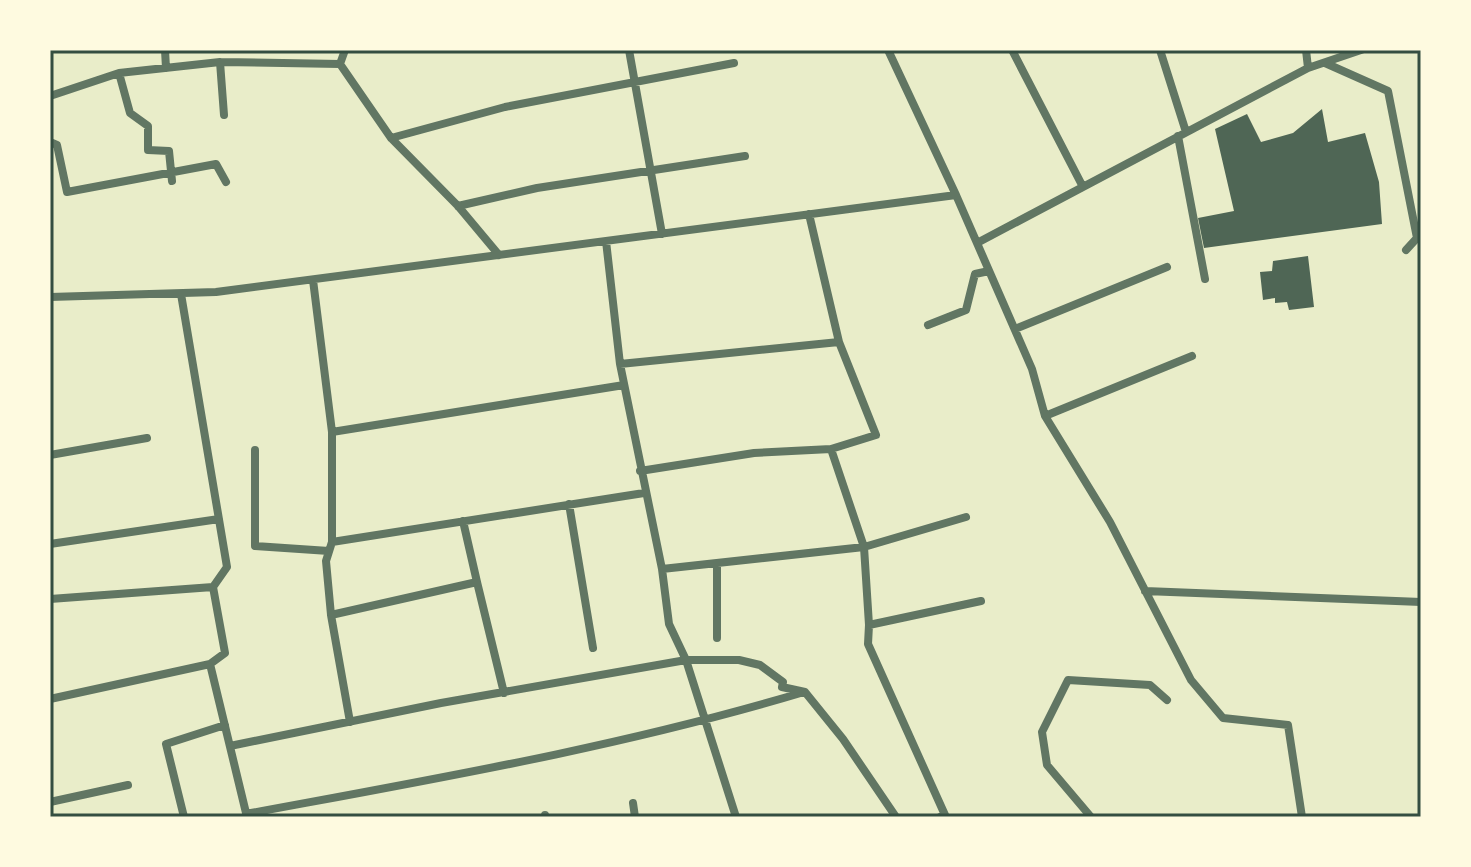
<svg xmlns="http://www.w3.org/2000/svg" width="1471" height="867" font-family="Poppins,sans-serif">
  <style>
    .building { fill: #4f6655 }
    .lines { fill: none; stroke-linecap: round; stroke-linejoin: round }
    .minor { stroke: #617663; stroke-width: 8 }
    .neatline { fill: none; stroke: #344e41; stroke-width: 3 }
  </style>
  <rect width="100%" height="100%" fill="#e9edc9"/>
  <path class="building" d="M 1322,109 L 1328,142 L 1365,133 L 1379,182 L 1382,224 L 1204,248 L 1198,218 L 1234,211 L 1215,129 L 1247,114 L 1261,142 L 1293,133 Z
    M 1308,256 L 1314,307 L 1289,310 L 1287,302 L 1275,303 L 1275,298 L 1263,300 L 1260,272 L 1272,271 L 1273,261 Z"/>
  <g class="lines">
    <path class="minor" d="M 165,50 L 166,68
      M 629,50 L 662,234
      M 888,50 L 956,195
      M 1012,50 L 1083,187
      M 1160,50 L 1186,132
      M 1306,50 L 1308,68
      M 220,62 L 224,115
      M 1325,63 L 1388,91 L 1417,238 L 1406,250
      M 340,64 L 391,138 L 458,206 L 499,255
      M 119,73 L 130,113 L 148,126 L 148,150 L 169,151 L 172,181
      M 50,96 L 119,73 L 220,62 L 340,64 L 345,50
      M 1178,136 L 1205,279
      M 391,138 L 505,107 L 734,63
      M 50,142 L 57,145 L 67,192 L 216,164 L 226,182
      M 458,206 L 537,188 L 745,156
      M 606,241 L 620,364 L 662,569 L 669,624 L 686,660 L 736,817
      M 977,243 L 1308,68 L 1361,50
      M 313,280 L 332,432 L 332,542 L 644,493
      M 50,297 L 216,292 L 956,195 L 1032,369 L 1045,416 L 1110,522 L 1191,680 L 1223,718 L 1288,725 L 1302,817
      M 928,325 L 966,310 L 975,274 L 989,271
      M 1015,329 L 1167,267
      M 620,364 L 839,342
      M 1045,416 L 1192,356
      M 332,432 L 624,385
      M 831,449 L 864,547 L 869,625 L 981,601
      M 255,450 L 255,546 L 329,551
      M 50,455 L 147,438
      M 640,471 L 754,453 L 831,449 L 876,435 L 839,342 L 809,214
      M 569,504 L 593,648
      M 463,521 L 477,582
      M 332,542 L 326,561 L 331,615 L 477,582 L 504,693
      M 50,544 L 219,519
      M 662,569 L 864,547 L 966,517
      M 1145,591 L 1421,602
      M 50,599 L 213,587
      M 331,615 L 350,722
      M 869,625 L 868,644 L 945,815 L 940,817
      M 717,638 L 717,563
      M 210,664 L 247,817
      M 50,699 L 210,664 L 225,653 L 213,587 L 227,567 L 181,294
      M 230,746 L 441,703 L 686,660 L 739,660 L 760,665 L 783,682 L 782,687 L 805,692 L 843,739 L 896,817
      M 50,802 L 128,785
      M 633,803 L 635,817
      M 246,814 C 434,779 621,747 804,692
      M 545,815 L 545,817
      M 184,817 L 166,744 L 225,725
      M 1091,817 L 1047,765 L 1042,732 L 1068,680 L 1150,685 L 1167,700"/>
  </g>
  <rect width="1471" height="867" fill="none" stroke="#fefae0" stroke-width="104"/>
  <rect x="52" y="52" width="1367" height="763" class="neatline"/>
</svg>
